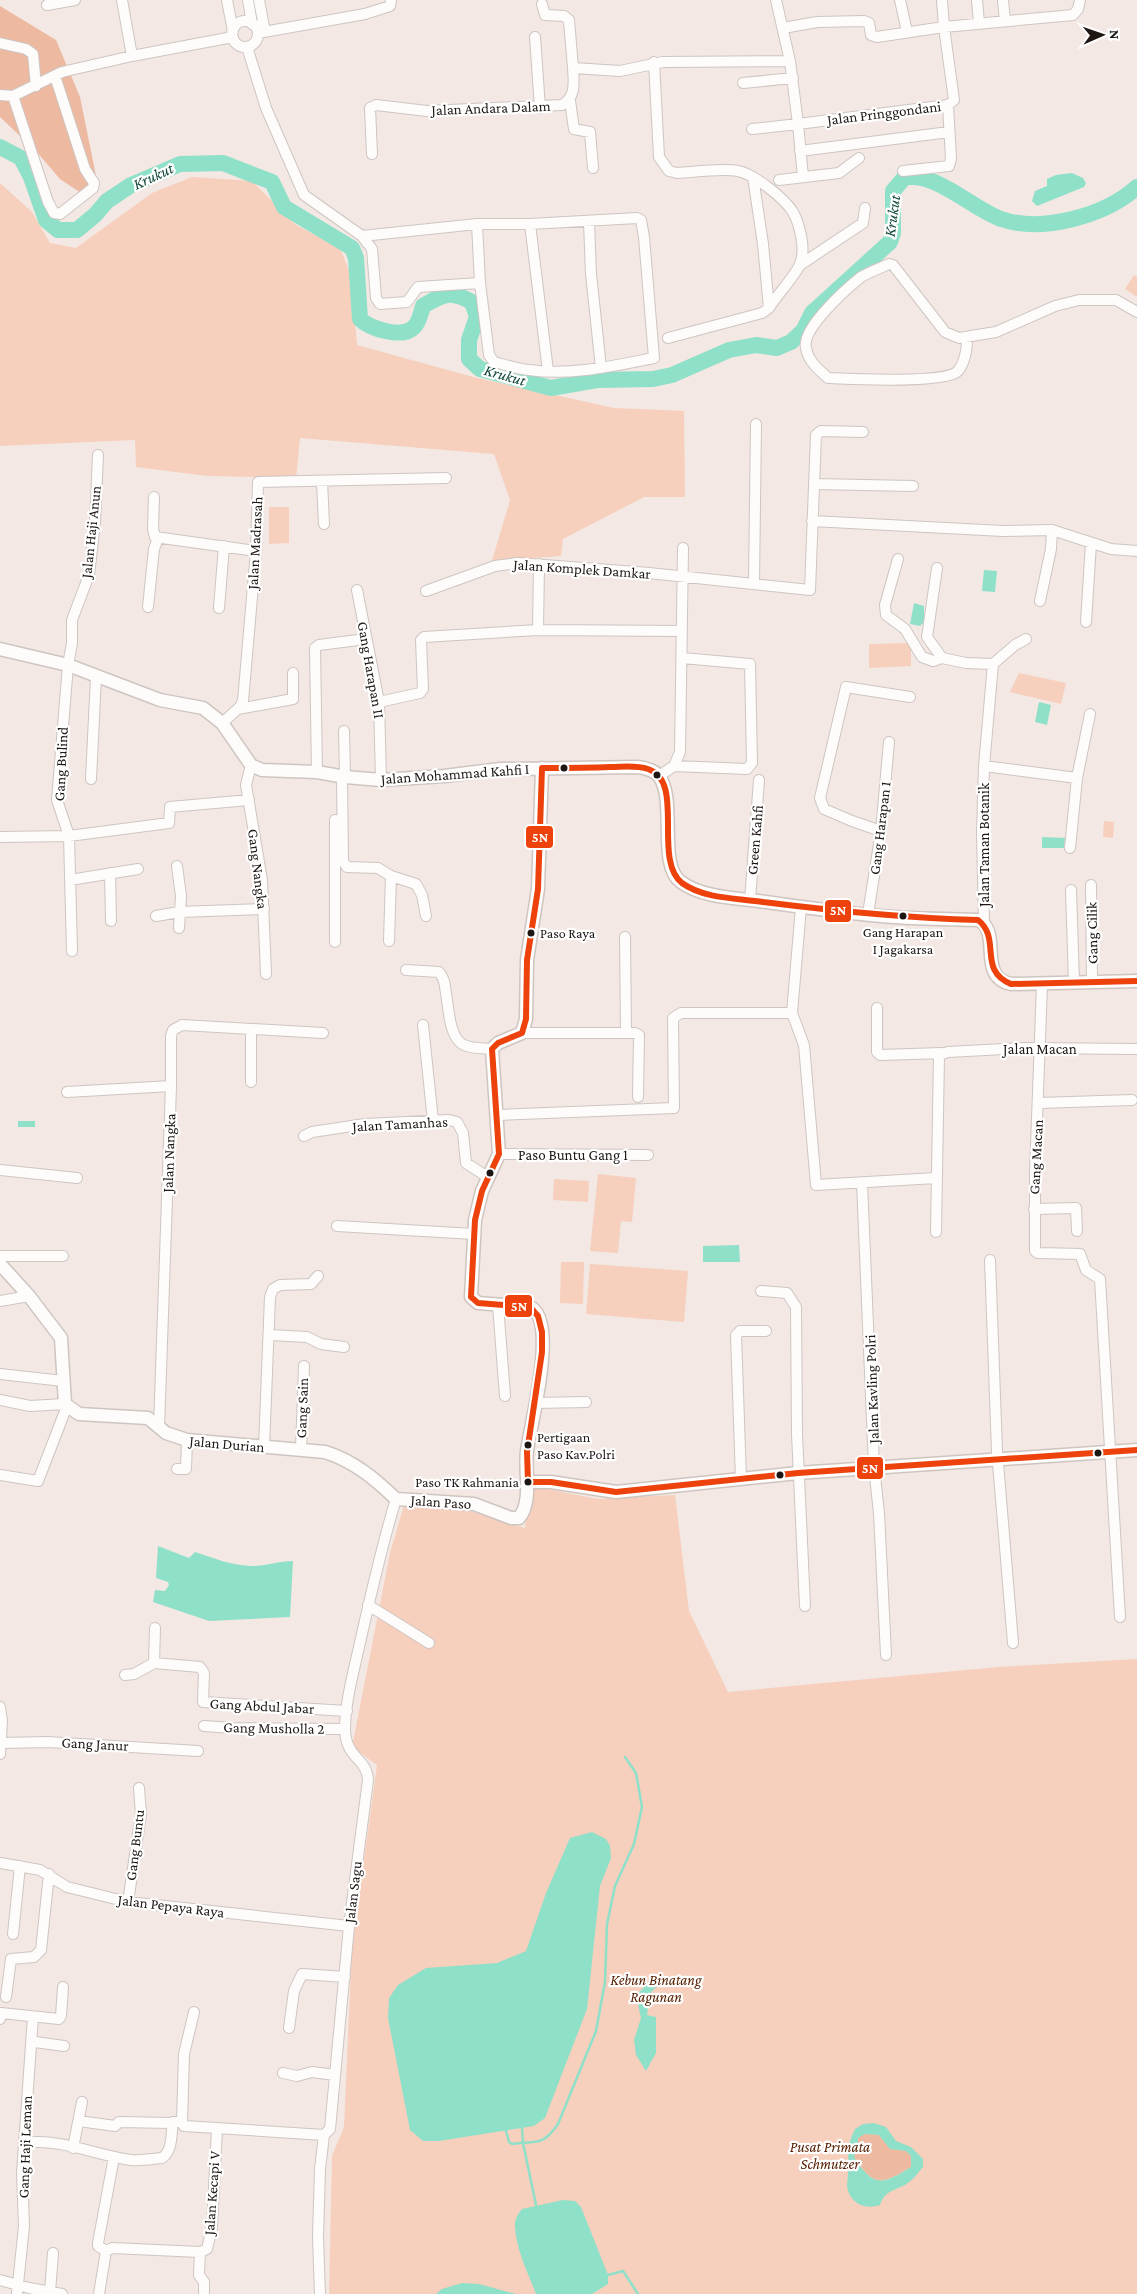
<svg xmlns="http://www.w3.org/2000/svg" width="1137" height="2294" font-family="'Crimson Pro',serif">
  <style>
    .green { fill: #f6cfbd }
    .forest { fill: #edb9a0 }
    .water { fill: #8fe0c8; fill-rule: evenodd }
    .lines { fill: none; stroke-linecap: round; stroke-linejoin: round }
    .stream { stroke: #8fe0c8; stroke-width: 2.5 }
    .river { stroke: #8fe0c8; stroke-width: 16 }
    .minor-casing { stroke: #cec5c1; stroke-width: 12 }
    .major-casing { stroke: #cec5c1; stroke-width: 15 }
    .minor { stroke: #fdfcfb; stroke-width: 10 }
    .major { stroke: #fdfcfb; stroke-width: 12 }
    .bus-1-casing { stroke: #fff; stroke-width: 10 }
    .bus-1 { stroke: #ee420d; stroke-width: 6 }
    .bus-dot { fill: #1d1613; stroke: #fff; stroke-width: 2 }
    .labels { text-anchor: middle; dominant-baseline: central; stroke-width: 4.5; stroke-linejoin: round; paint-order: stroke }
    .bus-label { font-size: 14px; fill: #1d1613; stroke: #fff; text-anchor: start }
    .street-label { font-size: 15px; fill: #1d1613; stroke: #fff }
    .park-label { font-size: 15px; font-style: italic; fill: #572102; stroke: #fff }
    .water-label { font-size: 16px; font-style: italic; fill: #13483b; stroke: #fff }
    .line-badge { stroke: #fff; stroke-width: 2 }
    .badge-label { font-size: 14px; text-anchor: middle; font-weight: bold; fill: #fff }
  </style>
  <rect width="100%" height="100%" fill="#f3e8e3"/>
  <path class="green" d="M 192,177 L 252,181 L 296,225 L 340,248 L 351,275 L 357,345 L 473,377 L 614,408 L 684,411 L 685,497 L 644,497 L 563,539 L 561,556 L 492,561 L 510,500 L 494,454 L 300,438 L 296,478 L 207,476 L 136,467 L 135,440 L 0,446 L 0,183 L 32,212 L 50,243 L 76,248 L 152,193 Z
    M 1134,275 L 1137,277 L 1137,297 L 1125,289 Z
    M 269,507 L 289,507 L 289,543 L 269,544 Z
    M 911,643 L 911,666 L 869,668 L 869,644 Z
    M 1019,673 L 1066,683 L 1061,704 L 1010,692 Z
    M 1104,821 L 1114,822 L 1113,838 L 1103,837 Z
    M 598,1174 L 636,1178 L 632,1222 L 621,1221 L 618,1253 L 590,1251 Z
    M 554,1179 L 589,1181 L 588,1202 L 553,1200 Z
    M 561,1262 L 584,1262 L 583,1304 L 560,1303 Z
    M 590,1264 L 688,1271 L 684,1322 L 586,1314 Z
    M 531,1486 L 598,1499 L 675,1495 L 689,1611 L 728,1692 L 999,1667 L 1137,1659 L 1137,2294 L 329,2294 L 332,2156 L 344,2127 L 352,1947 L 377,1765 L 352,1747 L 390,1553 L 404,1505 L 460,1508 L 525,1528 Z"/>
  <path class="forest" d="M 0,6 L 56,40 L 80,97 L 96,176 L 81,193 L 60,179 L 36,151 L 0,117 Z
    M 865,2134 L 879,2135 L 890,2149 L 906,2151 L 911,2155 L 911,2167 C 881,2184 875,2188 854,2157 L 858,2138 Z"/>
  <path class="water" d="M 1072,173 L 1083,178 L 1086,183 L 1084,187 L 1037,206 L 1032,201 L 1035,191 L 1047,186 L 1047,179 L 1056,175 Z
    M 984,570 L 997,571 L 995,592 L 982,591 Z
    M 914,603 L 924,606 L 924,622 L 920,626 L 910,624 Z
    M 1039,702 L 1051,705 L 1047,725 L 1035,722 Z
    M 1042,837 L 1065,838 L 1064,848 L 1042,848 Z
    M 18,1121 L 35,1121 L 35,1127 L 18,1127 Z
    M 739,1245 L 740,1262 L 703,1262 L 703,1246 Z
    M 158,1546 L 189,1558 L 195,1552 C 213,1558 231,1565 250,1566 C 261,1567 279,1561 293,1561 L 290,1617 L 209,1621 L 153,1602 L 155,1590 L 165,1591 L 169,1585 L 168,1582 L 156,1578 Z
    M 592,1832 L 606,1839 L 610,1846 L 611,1858 L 600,1886 L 587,2009 L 545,2118 L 534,2126 L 439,2141 L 423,2141 L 410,2130 L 388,2018 L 389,1998 L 398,1985 L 426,1968 L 497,1963 L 526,1951 L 546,1893 L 570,1838 Z
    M 657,1975 L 663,1981 L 651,1992 L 647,2015 L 656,2017 L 656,2053 L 646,2071 L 636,2055 L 634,2040 L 641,2018 L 636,1995 Z
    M 874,2123 L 886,2127 L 896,2141 L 911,2147 L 923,2159 L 923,2167 C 918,2173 912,2181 905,2185 C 893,2191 885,2191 880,2205 C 866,2210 850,2204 847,2187 C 847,2182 848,2177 848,2171 C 849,2153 846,2147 855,2129 L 863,2124 ZM 865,2134 L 879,2135 L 890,2149 L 906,2151 L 911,2156 L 911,2167 C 882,2185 874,2188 854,2157 L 858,2147 L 858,2138 Z
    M 563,2200 L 575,2201 L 581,2207 L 608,2275 L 608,2284 L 592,2294 L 536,2294 C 528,2273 516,2249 515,2227 C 514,2220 518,2214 522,2209 Z
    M 462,2283 L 479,2284 L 516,2294 L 436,2294 L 442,2289 Z"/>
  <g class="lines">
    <path class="stream" d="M 522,2127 L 523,2143 L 536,2205
      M 506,2131 L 509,2142 L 512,2144 C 537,2141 543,2146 558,2124 L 596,2031 L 605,1982 L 607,1924 L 615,1886 L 634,1844 L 642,1807 L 636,1773 L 625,1757
      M 608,2275 L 623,2271 L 638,2294"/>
    <path class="river" d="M 0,147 L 21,158 L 31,177 L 46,220 L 58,230 L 77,230 L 95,215 L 107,201 L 131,185 L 180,164 L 223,163 L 272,182 L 284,207 L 352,248 L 356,258 L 360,319 C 370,329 403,339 414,327 C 419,323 421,312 423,306 C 443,294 450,290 472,302 L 477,317 L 469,340 L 469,359 L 480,369 L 551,388 L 597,380 L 653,379 L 672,375 L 729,350 L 756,345 L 777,348 L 791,342 L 803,331 L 812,313 L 890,242 L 893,233 L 893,191 L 904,178 C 934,170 974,210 1001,219 C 1042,233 1105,216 1137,187"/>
    <g class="minor-casing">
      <path id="minor" d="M 122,0 L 132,56
        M 227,0 L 233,31
        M 248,0 L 252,24
        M 259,0 L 265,32
        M 900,0 L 907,32
        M 977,0 L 979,23
        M 1003,0 L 1005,21
        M 542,4 L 545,15 L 564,16 L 569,20 L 573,68
        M 47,5 L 75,0
        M232 34a13 13 0 1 1 26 0a13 13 0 1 1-26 0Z
        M 783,28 L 817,22 L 864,21 L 869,23 L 871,35 L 877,37 L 944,27 L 942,0
        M 258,33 L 365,14 L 390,6 L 391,0
        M 535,37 L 540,108
        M 0,43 L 26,49 L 33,54 L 36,86
        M 247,47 L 266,108 L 304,195 L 362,236 L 372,249 L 376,298 L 380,304 L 407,302 L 418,287 L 480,283
        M 654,62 L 659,157 L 669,171 L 677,173 C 695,172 721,168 738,171 C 754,174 784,198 793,212 C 800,225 806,250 800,264 C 796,275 776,296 769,308 L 762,313 L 668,338
        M 743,83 L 793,78
        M 0,95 L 13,96 L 62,72 L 132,56 L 233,37
        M 13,96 L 48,202 L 54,213 L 60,214 L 93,188 L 94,183 L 85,169 L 55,76
        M 570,101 L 574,129 L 590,132 L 593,168
        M 752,129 L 798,124 L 790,61 L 776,0
        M 800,151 L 949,132
        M 372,154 L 370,108 L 376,105 L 427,111 L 562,105 C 576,97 574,83 573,68 L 620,71 L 663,62 L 790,61
        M 903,171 L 949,166 L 951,159 L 948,105
        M 753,177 L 763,244 L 769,308
        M 803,177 L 798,124 L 948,105 L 954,100 L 944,27 L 1073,15 L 1078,9 L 1080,0
        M 779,180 L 839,173 L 859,158
        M 589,222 L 591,274 L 601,368
        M 530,224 L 548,371
        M 362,236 L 477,224 L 480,283 L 489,355 L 494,362 C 506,365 517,369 529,370 C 570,376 613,366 654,358 L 644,237 L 641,220 L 637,218 L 530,224 L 477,224
        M 800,265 L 863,223 L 865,208
        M 967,338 C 967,349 966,361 958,371 C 947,384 849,379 828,378 C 819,370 808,361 806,348 C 801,329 846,289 861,277 C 869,272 880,268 889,264 L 893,265 L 945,332 L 959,338 L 996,332 L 1055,306 L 1079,300 L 1116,300 L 1137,312
        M 322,481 L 324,524
        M 814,484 L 913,486
        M 154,497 L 153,529 L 155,537 L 256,551
        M 812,521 L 1003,531 L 1052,530 L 1111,549 L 1137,551
        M 898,559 L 885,605 L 886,615 L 905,629 L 922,657 L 933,661 L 942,658 L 966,663 L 993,664
        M 937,568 L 927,637 L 942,658
        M 754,583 L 756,424
        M 357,590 L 379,702 L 381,780
        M 426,591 L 495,566 L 518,563 L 649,573 L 810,590 L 816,435 L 821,431 L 863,432
        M 1040,601 L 1051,549 L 1052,530
        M 148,607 L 154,549 L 158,538
        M 219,608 L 224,546
        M 1086,622 L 1091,543
        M 538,630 L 539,564
        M 379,702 L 420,693 L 423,689 L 421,640 L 424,637 L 538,630 L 682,631
        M 238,709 L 293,699 L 293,673
        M 222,723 L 240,707 L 243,701 L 256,551 L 258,482 L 446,478
        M 344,731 L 345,777
        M 251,765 L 246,785 L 262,880 L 266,974
        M 674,766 L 747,769 L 752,763 L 750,664 L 682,658
        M 984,766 L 1077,778
        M 317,772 L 315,648 L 319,645 L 366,639
        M 659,776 L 674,766 L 680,752 L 683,548
        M 342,777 L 343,861 L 347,867 L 378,868 L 391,876 L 416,884 L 422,895 L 426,916
        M 91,779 L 96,677
        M 881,831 L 852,821 L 824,809 L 820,798 L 846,687 L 910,697
        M 0,837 L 69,836 L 169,823 L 170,807 L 249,800
        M 1070,848 L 1077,778 L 1090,714
        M 177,866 L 181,896 L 179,928
        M 110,873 L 111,921
        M 70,880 L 138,869
        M 1091,885 L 1092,982
        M 1071,890 L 1074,982
        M 750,900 L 759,780
        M 801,907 L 792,1013 L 804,1045 L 816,1185 L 936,1178
        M 868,914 L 881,831 L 889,742
        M 156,916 L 179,912 L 264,909
        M 984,924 L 982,833 L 984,766 L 993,664 L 1015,645 L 1026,639
        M 625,937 L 626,1033
        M 389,941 L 391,876
        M 335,942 L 335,820
        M 72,951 L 69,836 L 57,800 L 68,665 L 72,643 L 72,620 L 89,575 L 95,523 L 98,455
        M 406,970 L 439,972 C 445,979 445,986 446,994 C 449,1009 449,1038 464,1045 C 472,1049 483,1048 492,1049
        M 1042,984 L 1035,1173 L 1035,1251 L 1038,1253 L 1080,1254 L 1086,1270 L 1100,1279 L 1120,1617
        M 877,1008 L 877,1052 L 880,1055 L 942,1053
        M 423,1025 L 433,1121
        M 251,1030 L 251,1082
        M 522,1033 L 635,1033 L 639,1035 L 638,1097
        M 67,1092 L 171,1086
        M 1039,1103 L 1132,1100
        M 498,1115 L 674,1108 L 673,1018 L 681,1013 L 792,1013
        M 304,1136 L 312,1132 L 365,1124 L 449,1120 L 457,1122 L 463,1133 L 466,1163 L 489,1178
        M 499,1154 L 648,1155
        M 0,1170 L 77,1178
        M 862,1183 L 874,1467 L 879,1513 L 886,1655
        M 1034,1209 L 1076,1208 L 1077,1231
        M 337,1226 L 474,1234
        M 936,1232 L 939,1055 L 948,1052 L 1025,1048 L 1137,1049
        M 0,1256 L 63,1256
        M 990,1260 L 997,1451 L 1013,1643
        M 761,1291 L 787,1293 L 796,1307 L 797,1434 L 805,1606
        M 0,1301 L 29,1296
        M 498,1305 L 505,1396
        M 270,1335 L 307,1337 L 321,1344 L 344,1347
        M 0,1374 L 63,1381
        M 0,1400 L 30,1406 L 65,1404
        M 536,1403 L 586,1402
        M 159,1427 L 171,1086 L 171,1036 L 173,1030 L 182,1025 L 323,1033
        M 264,1447 L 270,1297 L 273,1289 L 280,1285 L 311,1284 L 318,1276
        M 301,1449 L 304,1366
        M 177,1469 L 186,1469 L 187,1440
        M 0,1475 L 38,1481 L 67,1406
        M 741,1479 L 736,1335 L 740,1331 L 766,1331
        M 368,1605 L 429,1643
        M 154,1663 L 155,1628
        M 125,1675 L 134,1674 L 154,1663 L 200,1667 L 204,1673 L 203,1702 L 347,1711
        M 0,1707 L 2,1721 L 0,1754
        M 204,1726 L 232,1728 L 345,1729
        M 2,1743 L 47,1742 L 198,1751
        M 0,1863 L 40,1870 L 67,1887 L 128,1902 L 349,1926
        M 128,1902 L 141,1814 L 139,1788
        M 13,1934 L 20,1866
        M 6,1997 L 11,1959 L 34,1957 L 41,1950 L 49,1874
        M 0,2019 L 1,2013 L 59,2019 L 61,2016 L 63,1987
        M 289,2028 L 294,1991 L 302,1974 L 345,1977
        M 31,2045 L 33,2017
        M 283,2073 L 297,2076 L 312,2072 L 335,2075
        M 79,2121 L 115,2126 L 119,2122 L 172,2123
        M 182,2122 L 184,2054 L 194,2012
        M 24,2143 C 62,2138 94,2155 131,2160 C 141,2161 152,2159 162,2158 C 173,2151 171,2133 173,2122 L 182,2122 L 184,2126 L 217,2128
        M 73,2148 L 82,2102
        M 106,2251 L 98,2246 L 98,2243 L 114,2157
        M 200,2252 L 199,2275 L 204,2282 L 204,2294
        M 0,2280 L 29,2288 L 62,2294
        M 50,2292 L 53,2253
        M 17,2294 L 24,2226 L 22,2173 L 31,2045 L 35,2042 L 64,2046
        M 99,2294 L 106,2251 L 112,2248 L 200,2252 L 207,2249 L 212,2227 L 217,2128 L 324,2135
        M 320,2294 L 318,2237 L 320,2169 L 324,2135 L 330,2129 L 349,1926 L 368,1780 C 367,1758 346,1759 345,1730 C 345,1703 353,1674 359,1647 C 370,1598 381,1548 396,1499"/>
    </g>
    <g class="major-casing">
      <path id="major" d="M 0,649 L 68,665 L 160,700 L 203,708 L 222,723 L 251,765 L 262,770 L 317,772 L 345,777 L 381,780 L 444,776 L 500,769 L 639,767 C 647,769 654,770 659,776 C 677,800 657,865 681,882 C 701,897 734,898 758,901 C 803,907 849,914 894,917 C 922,919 950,919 978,920 C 1003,931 976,977 1011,984 L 1137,981
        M 0,1264 L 29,1296 L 61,1338 L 65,1404 L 79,1414 L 148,1418 L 166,1433 L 187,1440 L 325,1452 C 354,1461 375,1479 396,1499 L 474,1504 L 511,1518 L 519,1518 C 533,1501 524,1470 527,1451 C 530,1426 559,1320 530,1307 L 478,1303 L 471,1297 L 475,1220 L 482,1191 L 499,1154 L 492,1049 L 498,1043 L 522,1033 L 526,1019 L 527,960 L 538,889 L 542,768
        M 528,1482 L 551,1482 L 616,1492 L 798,1473 L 1137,1450"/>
    </g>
    <use href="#minor" class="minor"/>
    <use href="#major" class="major"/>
    <g class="bus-1-casing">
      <path id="bus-1" d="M 1137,981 L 1011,984 C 977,970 1002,939 978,920 C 905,918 835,911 763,902 C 737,898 704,899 682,883 C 652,859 686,781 648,769 C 636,765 623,767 610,767 C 588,768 565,768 542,768 L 538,889 L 527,960 L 526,1019 L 522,1033 L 498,1043 L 492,1049 L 499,1154 L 482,1191 L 475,1220 L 471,1297 L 478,1303 L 530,1307 L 538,1316 L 542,1332 L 542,1352 L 527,1452 L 528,1482 L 551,1482 L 616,1492 L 798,1473 L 1137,1450"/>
    </g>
    <use href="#bus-1" class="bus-1"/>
  </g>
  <g class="bus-dot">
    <circle cx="564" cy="768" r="4.5"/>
    <circle cx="657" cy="775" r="4.5"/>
    <circle cx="903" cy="916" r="4.5"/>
    <circle cx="531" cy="933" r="4.5"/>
    <circle cx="490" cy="1173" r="4.5"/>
    <circle cx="528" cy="1445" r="4.5"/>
    <circle cx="1098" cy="1453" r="4.5"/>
    <circle cx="780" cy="1475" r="4.5"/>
    <circle cx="528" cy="1482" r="4.5"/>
  </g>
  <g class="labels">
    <g class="bus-label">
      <text x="903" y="932" text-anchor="middle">Gang Harapan<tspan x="903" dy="17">I Jagakarsa</tspan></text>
      <text x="540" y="933">Paso Raya</text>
      <text x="537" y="1437">Pertigaan<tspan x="537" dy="17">Paso Kav.Polri</tspan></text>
      <text x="519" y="1482" text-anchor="end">Paso TK Rahmania</text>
    </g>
    <g class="street-label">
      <text transform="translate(491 108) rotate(-2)">Jalan Andara Dalam</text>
      <text transform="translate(884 113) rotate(-7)">Jalan Pringgondani</text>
      <text transform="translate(91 532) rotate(-84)">Jalan Haji Anun</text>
      <text transform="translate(255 543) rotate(-87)">Jalan Madrasah</text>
      <text transform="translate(582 569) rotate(4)">Jalan Komplek Damkar</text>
      <text transform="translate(371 670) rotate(80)">Gang Harapan II</text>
      <text transform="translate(61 764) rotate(-87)">Gang Bulind</text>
      <text transform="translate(455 774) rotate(-4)">Jalan Mohammad Kahfi I</text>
      <text transform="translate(880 828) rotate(-83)">Gang Harapan 1</text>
      <text transform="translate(755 840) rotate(-85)">Green Kahfi</text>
      <text transform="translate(984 845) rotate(-90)">Jalan Taman Botanik</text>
      <text transform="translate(258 869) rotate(83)">Gang Nangka</text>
      <text transform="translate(1092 933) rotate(-91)">Gang Cilik</text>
      <text x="1040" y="1049">Jalan Macan</text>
      <text transform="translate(400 1124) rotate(-3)">Jalan Tamanhas</text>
      <text transform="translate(169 1153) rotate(-88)">Jalan Nangka</text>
      <text x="573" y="1155">Paso Buntu Gang 1</text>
      <text transform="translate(1036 1157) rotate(-87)">Gang Macan</text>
      <text transform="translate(872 1389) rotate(-92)">Jalan Kavling Polri</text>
      <text transform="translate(302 1408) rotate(-88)">Gang Sain</text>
      <text transform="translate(227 1444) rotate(5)">Jalan Durian</text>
      <text transform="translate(441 1502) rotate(4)">Jalan Paso</text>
      <text transform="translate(262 1706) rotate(3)">Gang Abdul Jabar</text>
      <text transform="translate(274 1728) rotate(1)">Gang Musholla 2</text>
      <text transform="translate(95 1744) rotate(3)">Gang Janur</text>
      <text transform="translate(135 1845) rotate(-83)">Gang Buntu</text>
      <text transform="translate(353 1892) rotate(-83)">Jalan Sagu</text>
      <text transform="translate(171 1906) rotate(7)">Jalan Pepaya Raya</text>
      <text transform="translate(25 2147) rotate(-88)">Gang Haji Leman</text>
      <text transform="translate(212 2193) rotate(-86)">Jalan Kecapi V</text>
    </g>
    <g class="park-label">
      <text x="656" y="1980">Kebun Binatang<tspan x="656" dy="17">Ragunan</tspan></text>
      <text x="830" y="2147">Pusat Primata<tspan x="830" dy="17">Schmutzer</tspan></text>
    </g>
    <g class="water-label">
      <text transform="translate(153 176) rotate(-25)">Krukut</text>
      <text transform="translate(892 216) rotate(-82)">Krukut</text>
      <text transform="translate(505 375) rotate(16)">Krukut</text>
    </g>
  </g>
  <g class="line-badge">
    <rect x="525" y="825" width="29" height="24" rx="5" fill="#ee420d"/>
    <rect x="824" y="899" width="28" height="24" rx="5" fill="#ee420d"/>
    <rect x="504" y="1294" width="29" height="24" rx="5" fill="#ee420d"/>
    <rect x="856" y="1456" width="28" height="24" rx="5" fill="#ee420d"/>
  </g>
  <g class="badge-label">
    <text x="540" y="842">5N</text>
    <text x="838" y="915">5N</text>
    <text x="519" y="1311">5N</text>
    <text x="870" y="1473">5N</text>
  </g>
  <g transform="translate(1102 35) rotate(88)" stroke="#ffffff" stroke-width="4" paint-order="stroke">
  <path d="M0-4L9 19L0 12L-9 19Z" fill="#1d1613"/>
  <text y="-8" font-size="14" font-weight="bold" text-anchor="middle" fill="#1d1613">N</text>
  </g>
</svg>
